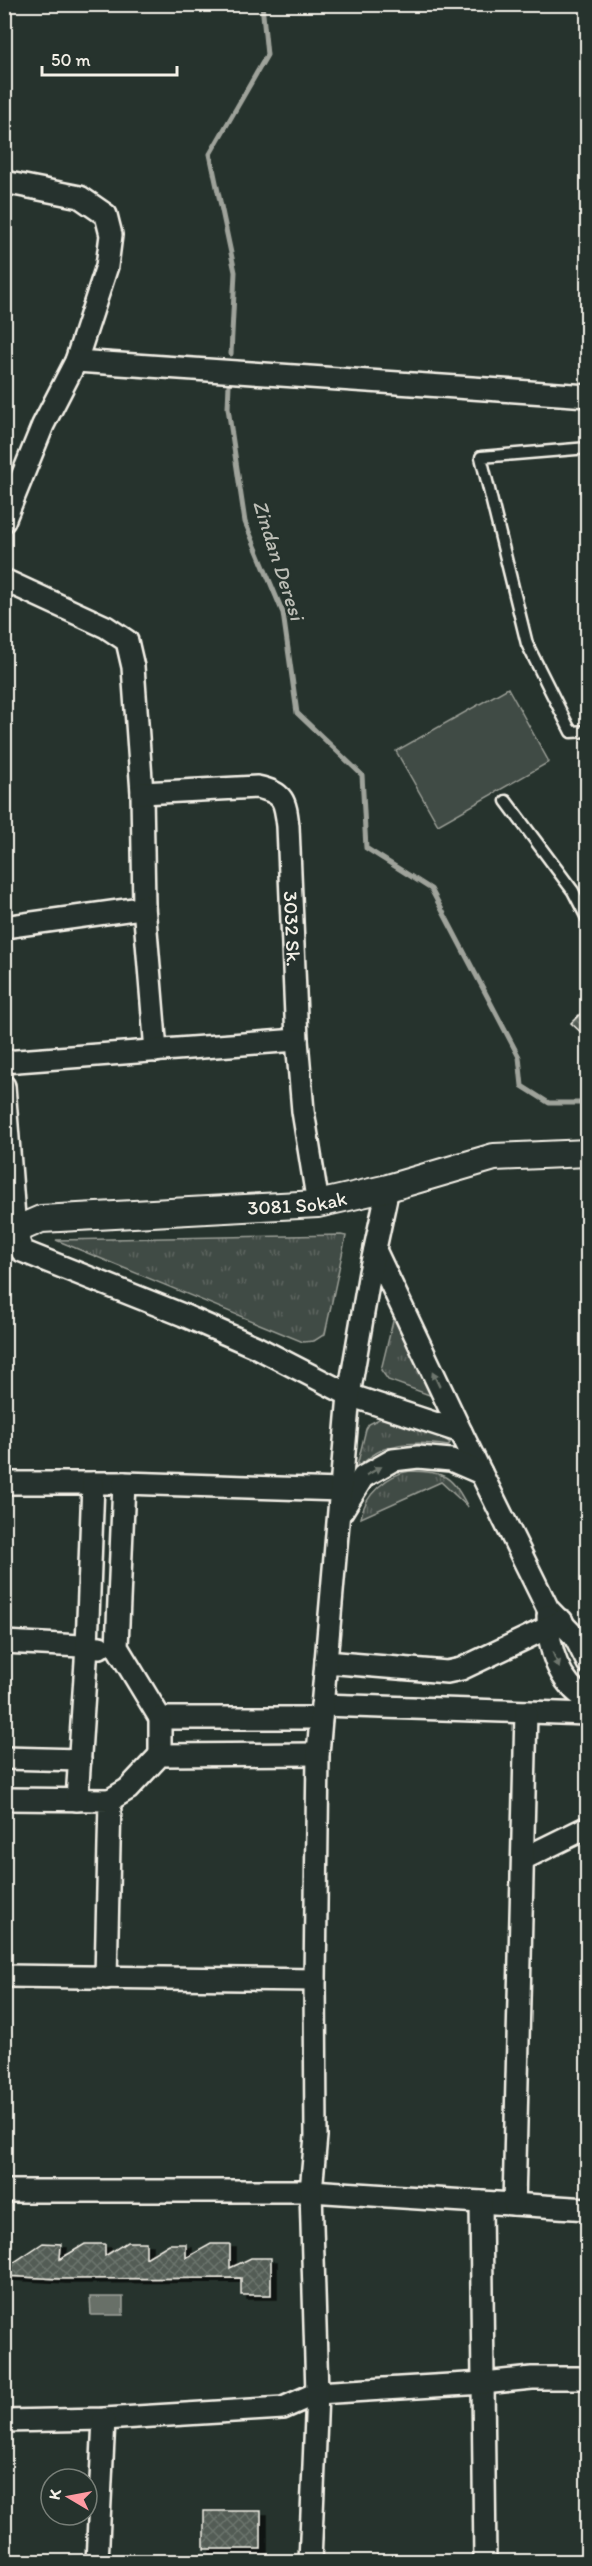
<svg xmlns="http://www.w3.org/2000/svg" width="592" height="2566" font-family="Itim,sans-serif">
  <style>
    .grass { fill: url(#grass-tufts); stroke: #9a9e96; stroke-width: 1.5 }
    .park { fill: #414b45; stroke: #9a9e96; stroke-width: 1.5 }
    .water { fill: #676f68; stroke: #9fa39b; stroke-width: 1.5 }
    .lines { fill: none; stroke-linecap: round; stroke-linejoin: round }
    .stream { stroke: #9fa39b; stroke-width: 5 }
    .building { fill: url(#building-cross-hatch); stroke: #f4f1e8; stroke-width: 1.5; filter: url(#shadow) }
    .service-casing { stroke: #f4f1e8; stroke-width: 15 }
    .minor-casing { stroke: #f4f1e8; stroke-width: 26 }
    .tertiary-casing { stroke: #f4f1e8; stroke-width: 30 }
    .service { stroke: #26332d; stroke-width: 10 }
    .minor { stroke: #26332d; stroke-width: 21 }
    .tertiary { stroke: #26332d; stroke-width: 26 }
    .oneway { fill: #6e766e }
    .labels { text-anchor: middle; dominant-baseline: central; stroke-width: 4.5; stroke-linejoin: round; paint-order: stroke }
    .street-label { font-size: 20px; fill: #f4f1e8; stroke: #26332d }
    .water-label { font-size: 21px; font-style: italic; fill: #bcbdb5; stroke: #26332d }
  </style>
  <defs>
    <pattern id="grass-tufts" width="24" height="20" patternUnits="userSpaceOnUse" patternTransform="scale(1.5)"><rect width="24" height="20" fill="#414b45"/><path d="M3 7l-1-3M5 7V3M7 7l1-3M15 17l-1-3M17 17v-4M19 17l1-3" fill="none" stroke="#5d6560"/></pattern>
    <pattern id="building-cross-hatch" width="8" height="8" patternUnits="userSpaceOnUse" patternTransform="scale(1.5)"><rect width="8" height="8" fill="#525c55"/><path d="M0 0l8 8M0 8l8-8" fill="none" stroke="#6c746d"/></pattern>
    <filter id="shadow"><feDropShadow dx="6" dy="4" stdDeviation="0" flood-color="#0009"/></filter>
  </defs>
  <rect width="100%" height="100%" fill="#26332d"/>
  <filter id="ink" filterUnits="userSpaceOnUse"><feTurbulence type="fractalNoise" baseFrequency=".0167" numOctaves="2"/><feDisplacementMap in="SourceGraphic" scale="12" xChannelSelector="R" yChannelSelector="G"/><feConvolveMatrix kernelMatrix="1 2 1 2 8 2 1 2 1" color-interpolation-filters="sRGB"/></filter>
  <g filter="url(#ink)">
    <path class="grass" d="M 341,1235 L 346,1236 L 325,1334 L 314,1341 L 303,1342 L 56,1240 Z
      M 394,1317 L 397,1318 L 432,1396 L 388,1380 L 381,1370 Z
      M 383,1417 L 442,1437 L 450,1443 L 448,1446 C 419,1441 381,1440 360,1467 L 357,1466 L 366,1429 L 369,1424 Z
      M 410,1471 C 446,1471 452,1477 468,1507 L 441,1482 L 361,1518 C 364,1495 388,1474 410,1471 Z"/>
    <path class="park" d="M 508,688 L 549,762 L 438,825 L 396,751 Z"/>
    <path class="water" d="M 90,2297 L 123,2297 L 123,2315 L 91,2315 Z"/>
    <g class="lines">
      <path class="stream" d="M 231,354 L 235,272 L 210,154 L 267,55 L 262,4
        M 229,384 L 228,408 L 245,522 L 283,613 L 297,713 L 362,775 L 366,848 L 431,889 L 519,1057 L 522,1086 L 549,1103 L 588,1103"/>
    </g>
    <path class="building" d="M 588,1006 L 588,1039 L 571,1023 Z
      M 127,2242 L 146,2242 L 146,2258 L 169,2244 L 186,2244 L 186,2258 L 211,2244 L 230,2244 L 230,2268 L 251,2258 L 271,2258 L 271,2295 L 241,2295 L 241,2278 L 60,2279 L 4,2276 L 4,2269 L 43,2243 L 61,2244 L 60,2259 L 85,2244 L 105,2244 L 105,2256 Z
      M 204,2511 L 261,2511 L 261,2549 L 204,2549 Z"/>
    <g class="lines">
      <g class="service-casing">
        <path id="service" d="M 588,448 L 481,457 L 527,644 L 571,732 L 588,731
          M 506,801 L 573,891 L 588,920"/>
      </g>
      <g class="minor-casing">
        <g id="minor">
          <path d="M 4,182 L 80,197 L 106,215 L 111,235 L 107,266 L 76,361 L 43,425 L 4,521"/>
          <path d="M 76,361 L 588,396"/>
          <path d="M 4,580 L 106,627 L 127,641 L 133,667 L 142,793 L 144,906 L 156,1051"/>
          <path id="s1" d="M 142,793 L 257,787 C 284,793 285,800 288,826 L 297,1040 L 303,1111 L 318,1204"/>
          <path d="M 4,927 L 141,908 L 144,906"/>
          <path d="M 4,1062 L 297,1040"/>
          <path d="M 4,1086 L 15,1230 L 22,1251 L 183,1315 L 256,1347 L 349,1395 L 461,1432 L 548,1609 L 575,1637 L 588,1663"/>
          <path d="M 375,1250 L 461,1432"/>
          <path d="M 4,1483 L 124,1483"/>
          <path d="M 342,1511 L 363,1477 L 393,1460 L 418,1457 L 451,1460 L 481,1473"/>
          <path d="M 548,1616 C 548,1648 558,1683 588,1700"/>
          <path d="M 4,1642 L 100,1647"/>
          <path d="M 326,1662 L 447,1672 L 461,1669 L 562,1621"/>
          <path d="M 322,1705 L 588,1714"/>
          <path d="M 321,1718 L 160,1718 L 117,1647 L 124,1483 L 341,1490"/>
          <path d="M 160,1755 L 160,1718"/>
          <path d="M 4,1758 L 80,1760"/>
          <path d="M 4,1799 L 110,1800 L 106,1978"/>
          <path d="M 77,1800 L 87,1646 L 93,1483"/>
          <path d="M 110,1800 L 128,1789 L 160,1755 L 318,1754"/>
          <path d="M 523,1859 L 588,1827"/>
          <path d="M 4,1976 L 315,1980"/>
          <path d="M 4,2191 L 311,2191 L 588,2209"/>
          <path d="M 481,2202 L 485,2562"/>
          <path d="M 514,2204 L 526,1712"/>
          <path d="M 4,2421 L 104,2419 L 283,2408 L 317,2393 L 484,2383 L 532,2378 L 588,2378"/>
          <path d="M 97,2562 L 104,2419"/>
          <path d="M 310,2562 L 317,2393 L 311,2191 L 316,2136 L 315,1980 L 318,1754 L 349,1395 L 370,1272 L 388,1188"/>
        </g>
      </g>
      <g class="tertiary-casing">
        <g id="tertiary">
          <path id="s2" d="M 4,1235 L 41,1219 L 318,1204 L 388,1188 L 494,1157 L 588,1153"/>
        </g>
      </g>
      <use href="#service" class="service"/>
      <use href="#minor" class="minor"/>
      <use href="#tertiary" class="tertiary"/>
    </g>
    <defs><path id="oneway-solid" d="M-6-.8H1V-3.2L6.5 0L1 3.2V.8H-6Z" transform="scale(1.5)"/></defs>
    <g class="oneway">
      <use href="#oneway-solid" transform="translate(436 1379) rotate(-115)"/>
      <use href="#oneway-solid" transform="translate(374 1471) rotate(-29)"/>
      <use href="#oneway-solid" transform="translate(556 1660) rotate(68)"/>
    </g>
  </g>
  <g class="labels">
    <g class="street-label">
      <text stroke="none"><textPath href="#s1" startOffset="274">3032 Sk.</textPath></text>
      <text stroke="none"><textPath href="#s2" startOffset="297">3081 Sokak</textPath></text>
    </g>
    <g class="water-label">
      <text transform="translate(279 560) rotate(72)">Zindan Deresi</text>
    </g>
  </g>
  <rect width="592" height="2566" fill="none" stroke="#26332d" stroke-width="24"/>
  <rect x="12" y="12" width="568" height="2542" fill="none" stroke="#f4f1e8" stroke-width="2" filter="url(#ink)"/>
  <g transform="translate(69 2497) rotate(280)"><circle r="28" fill="#26332d" stroke="#787f78" stroke-width="1.5"/>
  <path d="M0-4.5L10 22L0 15L-10 22Z" fill="#ff9aa2"/>
  <text y="-9" font-size="16" font-weight="bold" text-anchor="middle" fill="#f4f1e8">K</text>
  </g>
  <path d="M42 66v9h135v-9" fill="none" stroke="#f4f1e8" stroke-width="3"/>
  <text x="51" y="66" font-size="18" fill="#f4f1e8" stroke="#26332d" stroke-width="4.5" paint-order="stroke">50 m</text>
</svg>
